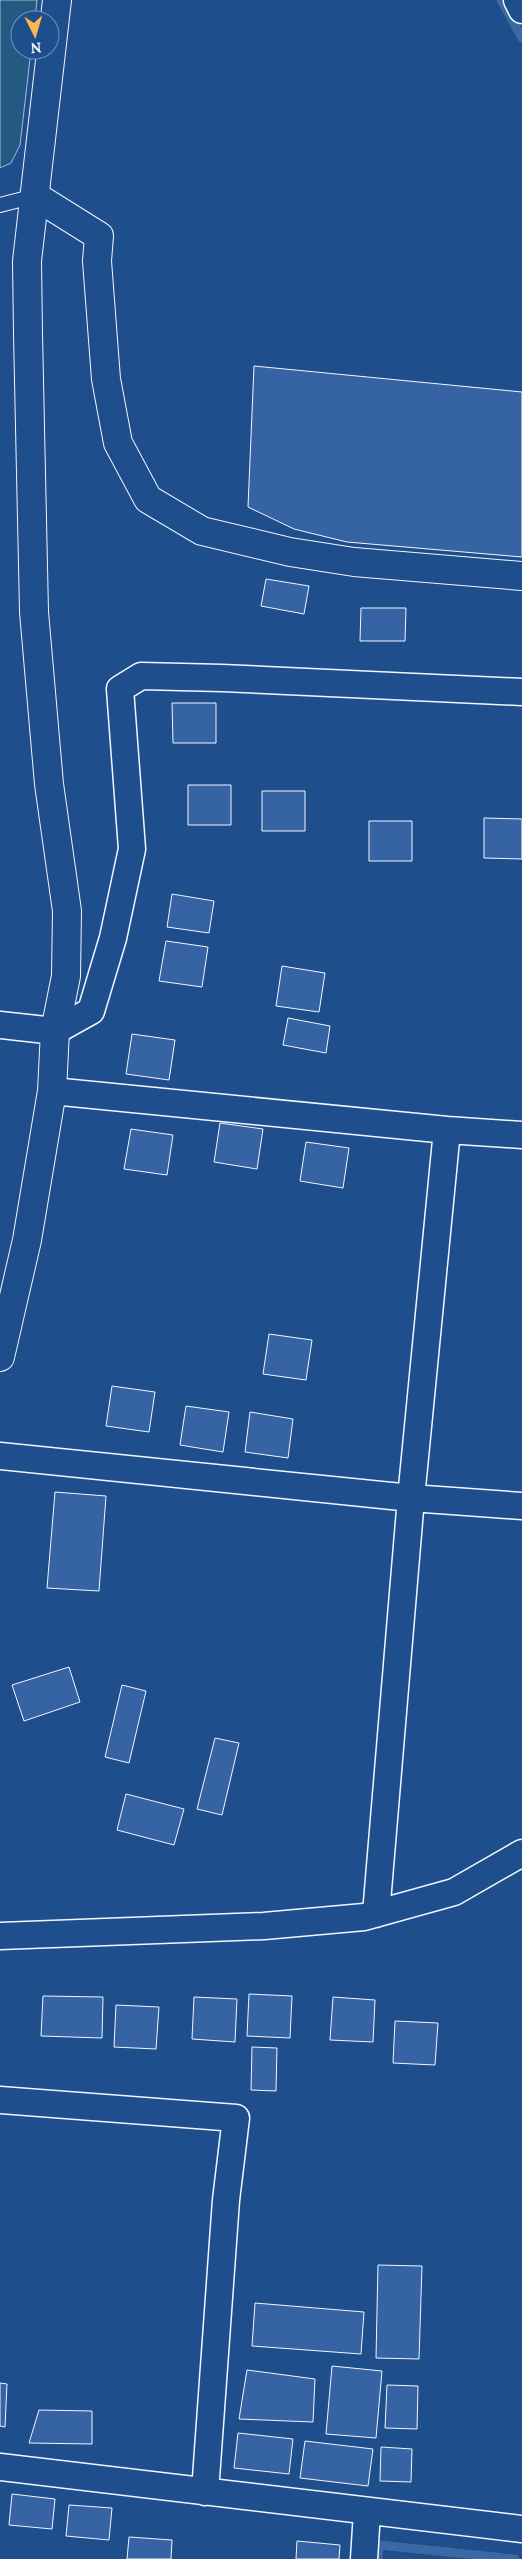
<svg xmlns="http://www.w3.org/2000/svg" width="522" height="2559" font-family="Lora,serif">
  <style>
    .green { fill: #245a82; stroke: #a8bbd7 }
    .lines { fill: none; stroke-linecap: round; stroke-linejoin: round }
    .stream { stroke: #3b69a3; stroke-width: 9 }
    .building { fill: #3563a3; stroke: #f2f6ff }
    .service-casing { stroke: #f2f6ff; stroke-width: 16 }
    .minor-casing { stroke: #f2f6ff; stroke-width: 29 }
    .tertiary-casing { stroke: #f2f6ff; stroke-width: 30 }
    .service { stroke: #1f4e8c; stroke-width: 14 }
    .minor { stroke: #1f4e8c; stroke-width: 26 }
    .tertiary { stroke: #1f4e8c; stroke-width: 28 }
  </style>
  <rect width="100%" height="100%" fill="#1f4e8c"/>
  <path class="green" d="M 0,0 L 37,0 L 35,20 L 20,20 L 20,50 L 31,50 L 20,145 L 11,163 L 0,168 Z"/>
  <g class="lines">
    <path class="stream" d="M 501,0 L 522,38
      M 378,2559 L 379,2545 L 515,2559"/>
  </g>
  <path class="building" d="M 254,366 L 522,392 L 522,557 L 347,542 L 294,529 L 248,507 Z
    M 266,579 L 309,586 L 304,614 L 261,606 Z
    M 361,608 L 406,608 L 405,641 L 360,641 Z
    M 172,703 L 216,703 L 216,743 L 173,743 Z
    M 188,785 L 231,785 L 231,825 L 188,825 Z
    M 262,791 L 305,791 L 305,831 L 262,831 Z
    M 484,818 L 522,819 L 522,859 L 484,858 Z
    M 369,821 L 412,821 L 412,861 L 369,861 Z
    M 172,894 L 214,901 L 209,933 L 167,927 Z
    M 166,941 L 208,947 L 202,987 L 159,981 Z
    M 282,966 L 325,973 L 319,1012 L 276,1006 Z
    M 288,1018 L 330,1026 L 326,1053 L 283,1045 Z
    M 132,1034 L 175,1040 L 169,1080 L 126,1074 Z
    M 220,1123 L 263,1129 L 257,1169 L 214,1162 Z
    M 131,1129 L 173,1135 L 167,1175 L 124,1169 Z
    M 306,1142 L 349,1148 L 343,1188 L 300,1181 Z
    M 269,1334 L 312,1340 L 306,1380 L 263,1374 Z
    M 112,1386 L 155,1392 L 149,1432 L 106,1426 Z
    M 186,1406 L 229,1412 L 223,1452 L 180,1445 Z
    M 250,1412 L 293,1419 L 288,1458 L 245,1452 Z
    M 55,1492 L 106,1496 L 99,1591 L 47,1588 Z
    M 69,1667 L 80,1702 L 24,1721 L 12,1685 Z
    M 122,1685 L 146,1691 L 129,1763 L 105,1757 Z
    M 215,1738 L 239,1743 L 222,1815 L 197,1809 Z
    M 126,1794 L 184,1809 L 174,1845 L 117,1830 Z
    M 249,1994 L 292,1996 L 290,2038 L 247,2036 Z
    M 43,1996 L 103,1997 L 102,2038 L 41,2036 Z
    M 194,1997 L 237,1999 L 235,2042 L 192,2039 Z
    M 333,1997 L 375,2000 L 373,2042 L 330,2040 Z
    M 116,2005 L 159,2007 L 156,2049 L 114,2047 Z
    M 395,2021 L 438,2023 L 435,2065 L 393,2063 Z
    M 252,2047 L 277,2048 L 276,2091 L 251,2090 Z
    M 378,2265 L 422,2266 L 419,2359 L 376,2358 Z
    M 255,2303 L 364,2312 L 361,2354 L 252,2346 Z
    M 332,2366 L 382,2371 L 376,2438 L 326,2434 Z
    M 247,2370 L 315,2379 L 313,2422 L 239,2419 Z
    M 0,2383 L 7,2384 L 5,2427 L 0,2426 Z
    M 387,2385 L 418,2386 L 417,2429 L 385,2428 Z
    M 39,2410 L 92,2411 L 92,2444 L 29,2443 Z
    M 238,2433 L 293,2439 L 289,2474 L 234,2468 Z
    M 305,2441 L 373,2449 L 368,2486 L 300,2478 Z
    M 381,2447 L 412,2449 L 411,2482 L 380,2481 Z
    M 12,2494 L 55,2499 L 52,2529 L 9,2525 Z
    M 69,2505 L 112,2508 L 109,2540 L 66,2536 Z
    M 129,2537 L 172,2540 L 171,2559 L 127,2559 Z
    M 297,2541 L 340,2545 L 339,2559 L 296,2559 Z"/>
  <g class="lines">
    <g class="service-casing">
      <path id="service" d="M 0,205 L 35,196"/>
    </g>
    <g class="minor-casing">
      <path id="minor" d="M 517,0 L 522,10
        M 0,1025 L 55,1031 L 91,1011 L 113,938 L 132,849 L 120,689 L 141,676 L 222,678 L 522,692
        M 52,1091 L 447,1130 L 522,1135
        M 0,1456 L 411,1498 L 522,1506
        M 376,1914 L 411,1498 L 447,1130
        M 0,1936 L 264,1926 L 364,1917 L 454,1892 L 522,1853
        M 0,2100 L 236,2118 L 226,2200 L 205,2492
        M 0,2467 L 522,2529
        M 364,2559 L 367,2512"/>
    </g>
    <g class="tertiary-casing">
      <path id="tertiary" d="M 35,196 L 99,236 L 97,261 L 106,379 L 118,443 L 148,499 L 202,531 L 290,552 L 354,562 L 522,576
        M 0,1357 L 27,1240 L 52,1091 L 55,1031 L 66,976 L 67,911 L 49,784 L 34,612 L 28,334 L 27,261 L 57,0"/>
    </g>
    <use href="#service" class="service"/>
    <use href="#minor" class="minor"/>
    <use href="#tertiary" class="tertiary"/>
  </g>
  <g transform="translate(35 35) rotate(175)"><circle r="24" fill="#1f4e8c" stroke="#7391ba"/>
  <path d="M0-4L9 19L0 12L-9 19Z" fill="#ffb74d"/>
  <text y="-8" font-size="14" font-weight="bold" text-anchor="middle" fill="#f2f6ff">N</text>
  </g>
</svg>
